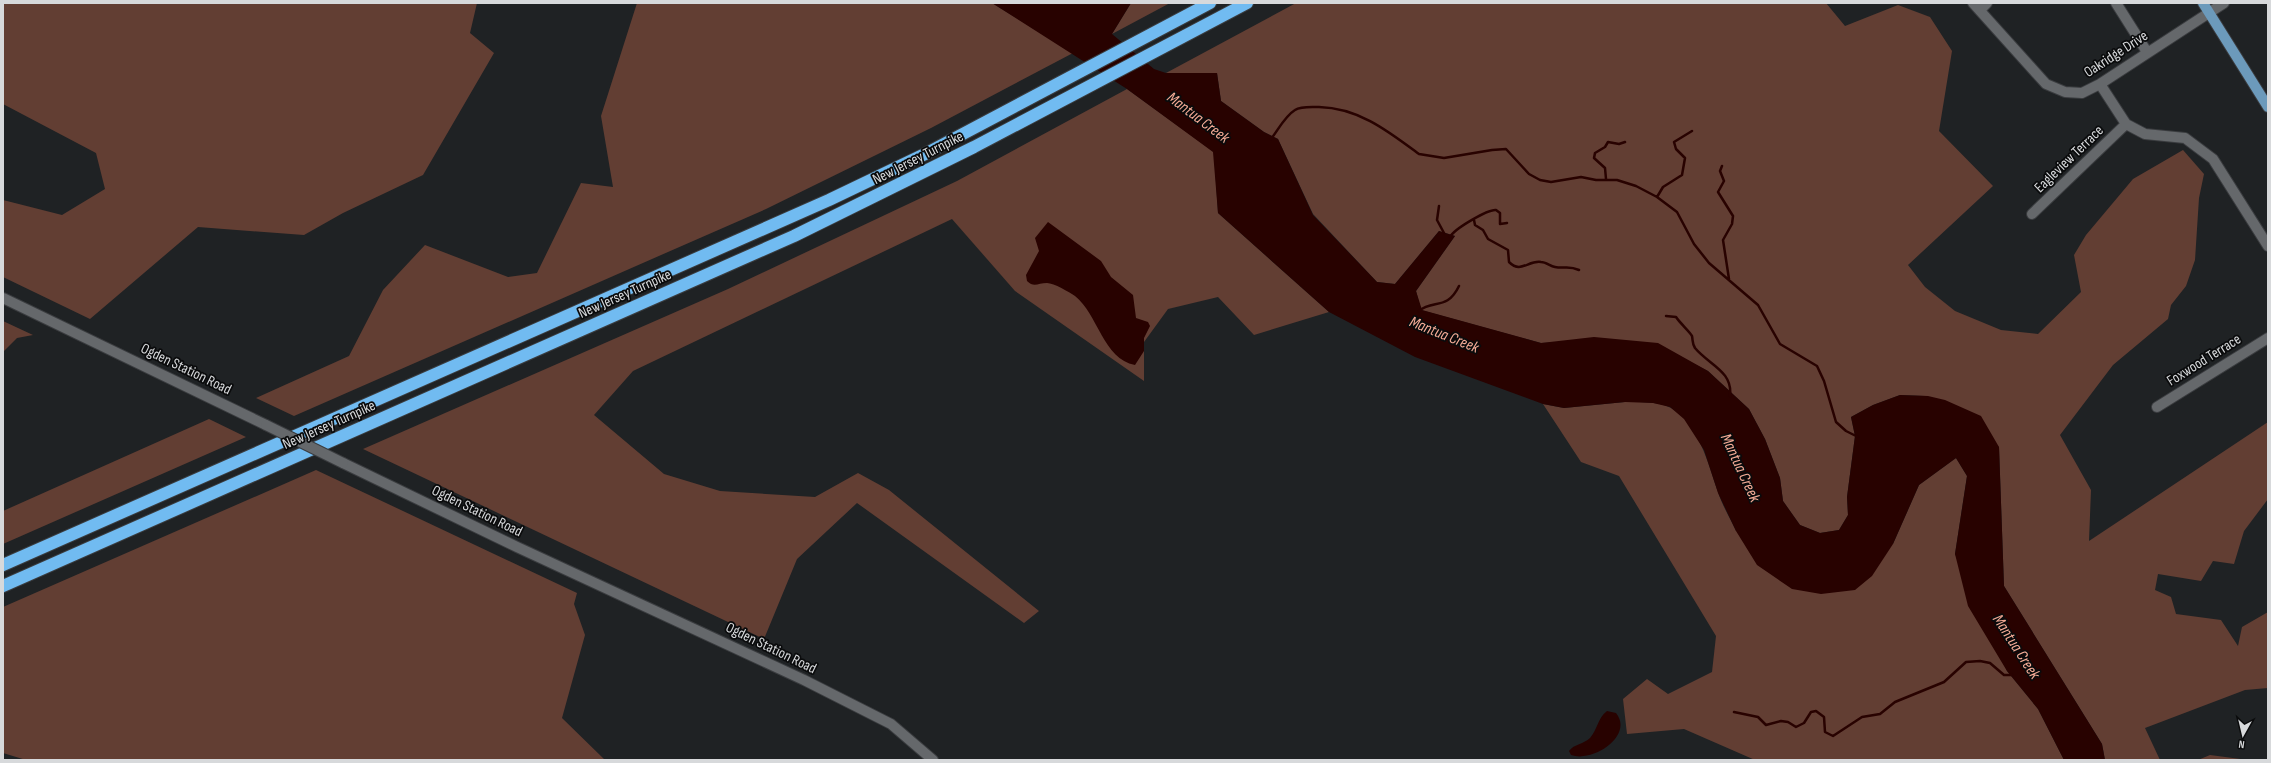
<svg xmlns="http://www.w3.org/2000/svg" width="2271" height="763" font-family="'Sofia Sans Condensed',sans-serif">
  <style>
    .green { fill: #623e33 }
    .water { fill: #280200 }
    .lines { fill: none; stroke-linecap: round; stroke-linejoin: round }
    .stream { stroke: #280200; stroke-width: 2.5 }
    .minor-casing { stroke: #3a3c3f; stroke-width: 12 }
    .major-casing { stroke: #3a3c3f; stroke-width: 12 }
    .highway-casing { stroke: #3a3c3f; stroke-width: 14 }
    .minor { stroke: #65686b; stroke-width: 10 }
    .major { stroke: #6c9abb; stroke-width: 10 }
    .highway { stroke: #71bbf1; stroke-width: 12 }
    .minor-bridge-casing { stroke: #3a3c3f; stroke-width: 12; stroke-linecap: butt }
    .minor-bridge { stroke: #65686b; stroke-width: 10 }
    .labels { text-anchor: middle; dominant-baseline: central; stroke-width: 3.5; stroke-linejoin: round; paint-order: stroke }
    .street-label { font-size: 15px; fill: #d7d9db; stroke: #0a0b0c }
    .water-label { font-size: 16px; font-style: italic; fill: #f6ac97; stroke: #0a0b0c }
  </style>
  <rect width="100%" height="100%" fill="#1f2224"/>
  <path class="green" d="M 3,3 L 477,3 L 470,33 L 494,53 L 423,175 L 343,213 L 304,235 L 198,227 L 90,319 L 3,277 L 3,200 L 62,215 L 105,189 L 96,153 L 3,104 Z
    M 637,3 L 992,3 L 1073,53 L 931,128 L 766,209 L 294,416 L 256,398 L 349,356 L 383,290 L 425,245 L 508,277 L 537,273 L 581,183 L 613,187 L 601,116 Z
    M 1131,3 L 1170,3 L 1112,34 Z
    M 1296,3 L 1826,3 L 1845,26 L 1898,5 L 1930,17 L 1952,51 L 1939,131 L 1993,186 L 1908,265 L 1925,287 L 1955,311 L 2001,330 L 2038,334 L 2081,292 L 2074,255 L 2086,235 L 2133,179 L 2183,150 L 2204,174 L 2199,198 L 2195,260 L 2186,286 L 2171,305 L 2168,319 L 2113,365 L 2060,435 L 2091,490 L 2089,541 L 2268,422 L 2268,499 L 2244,531 L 2234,564 L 2213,561 L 2201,581 L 2158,574 L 2155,590 L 2171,597 L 2176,614 L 2221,620 L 2238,646 L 2242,627 L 2268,612 L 2268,688 L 2245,690 L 2145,728 L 2160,760 L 2105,760 L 2102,744 L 2004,586 L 1999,447 L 1925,396 L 1900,395 L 1873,405 L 1851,417 L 1855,436 L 1847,497 L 1848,515 L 1839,530 L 1820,533 L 1800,525 L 1783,501 L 1780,478 L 1765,439 L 1749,409 L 1708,371 L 1684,359 L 1563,342 L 1541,343 L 1421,310 L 1416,291 L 1455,236 L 1439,231 L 1395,284 L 1377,282 L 1313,214 L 1278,139 L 1264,132 L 1221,101 L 1217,73 L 1166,73 Z
    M 1127,89 L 1214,152 L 1218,213 L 1329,312 L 1254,335 L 1218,297 L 1168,309 L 1144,342 L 1144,381 L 1015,291 L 952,219 L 633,371 L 594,415 L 664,474 L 720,491 L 815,497 L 858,473 L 889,490 L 1039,611 L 1024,623 L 857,503 L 797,559 L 764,639 L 363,449 L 728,289 L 957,181 Z
    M 3,321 L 33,335 L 17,338 L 3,352 Z
    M 1625,402 C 1639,402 1658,401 1671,408 C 1699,424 1708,464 1718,492 C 1722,505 1730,518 1736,531 L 1893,544 L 1919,485 L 1956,458 L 1967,476 L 1955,554 L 2007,671 L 2038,709 L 2064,760 L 1755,760 L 1684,729 L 1627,734 L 1623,699 L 1647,679 L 1668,694 L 1712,672 L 1716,636 L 1619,476 L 1581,462 L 1543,404 L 1564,408 Z
    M 209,419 L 246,437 L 3,544 L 3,511 Z
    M 316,470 L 577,593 L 574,604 L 585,635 L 562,718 L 605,760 L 26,760 L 3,753 L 3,607 Z
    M 2210,755 L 2248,760 L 2198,760 Z"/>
  <path class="water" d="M 992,3 L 1131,3 L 1112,34 L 1154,69 L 1166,73 L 1217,73 L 1221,101 L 1264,132 L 1278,139 L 1313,215 L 1377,282 L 1395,284 L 1439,231 L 1455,236 L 1416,291 L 1422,310 L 1541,343 L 1594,337 L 1658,343 L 1708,371 L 1749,409 L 1765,439 L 1780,478 L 1783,501 L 1800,525 L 1820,533 L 1839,530 L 1848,515 L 1847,497 L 1855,436 L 1851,417 L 1873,405 L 1900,395 L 1928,396 L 1945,400 L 1981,416 L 1999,447 L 2004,586 L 2102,744 L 2105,760 L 2064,760 L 2038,709 L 2007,671 L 1968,606 L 1955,554 L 1967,476 L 1956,458 L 1919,485 L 1893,544 L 1872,576 L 1855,590 L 1821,594 L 1792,589 L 1757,565 L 1736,531 L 1718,493 L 1704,450 L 1684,419 L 1670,407 L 1653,403 L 1625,402 L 1564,408 L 1543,404 L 1415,357 L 1329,312 L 1218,213 L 1213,152 L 1127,89 Z
    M 1048,222 L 1101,261 L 1111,277 L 1133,295 L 1136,318 L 1148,322 L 1150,326 L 1144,338 L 1144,351 L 1135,365 C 1103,359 1098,314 1075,296 C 1069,292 1054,283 1047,283 C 1038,283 1034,288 1027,281 L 1026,275 L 1039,251 L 1035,238 Z
    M 1607,711 L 1616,713 C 1634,735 1594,763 1571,755 L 1569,751 C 1574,744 1584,744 1590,738 C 1598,729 1597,719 1607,711 Z"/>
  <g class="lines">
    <path class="stream" d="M 1271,139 C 1278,130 1285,116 1295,110 C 1301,106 1311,107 1319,107 C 1359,108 1388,131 1419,154 L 1444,158 L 1492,150 L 1506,149 L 1529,174 L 1540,180 L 1551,182 L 1581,177 L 1596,180 L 1617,180 L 1636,186 L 1657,197 L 1677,212 L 1694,244 L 1709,263 L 1758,305 L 1780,344 L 1817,366 L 1824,381 L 1836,422 L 1846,431 L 1858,437
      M 1722,166 L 1720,171 L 1724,181 L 1718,192 L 1733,216 L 1732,224 L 1723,240 L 1729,279
      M 1606,179 L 1605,168 L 1594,158 L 1595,153 L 1605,147 L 1608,142 L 1619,144 L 1625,142
      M 1657,197 L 1663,187 L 1682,175 L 1685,158 L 1676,149 L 1674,142 L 1692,131
      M 1439,206 L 1437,220 L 1444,233
      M 1474,220 L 1475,225 L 1483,230 L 1488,239 L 1508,250 L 1509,262 C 1521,274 1528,260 1541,262 C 1546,262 1550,266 1555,267 C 1565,269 1568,265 1579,270
      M 1450,237 C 1454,229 1488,209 1496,210 L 1500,213 L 1500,224 L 1507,223
      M 1419,311 C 1433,299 1447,311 1459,286
      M 1666,316 L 1676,317 C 1679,322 1691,333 1692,336 C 1693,341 1692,343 1695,348 C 1709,365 1733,371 1730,396
      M 1734,712 L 1758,717 L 1766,725 L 1781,721 L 1788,722 L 1796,727 L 1804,723 L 1811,712 L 1816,711 L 1824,717 L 1825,732 L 1833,736 L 1862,717 L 1880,714 L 1895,702 L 1944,682 L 1966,662 L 1980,661 L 1990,663 L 2004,675 L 2012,675"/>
    <g class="minor-casing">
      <path id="minor" d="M 1973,3 L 2046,84 L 2065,92 L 2082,93 L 2100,84 L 2224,3
        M 2116,3 L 2147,52
        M 1980,10 L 1987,3
        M 2100,84 L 2126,124 L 2145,134 L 2185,138 L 2213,159 L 2268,246
        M 2032,214 L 2126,124
        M 3,298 L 266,425
        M 2157,407 L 2268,338
        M 343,463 L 517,547 L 804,680 L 891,724 L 933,760"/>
    </g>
    <g class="major-casing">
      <path id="major" d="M 2203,3 L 2268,107"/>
    </g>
    <g class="highway-casing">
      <path id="highway" d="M 3,565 L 829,200 L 925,154 L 1210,3
        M 3,586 L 794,236 L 974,147 L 1247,3"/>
    </g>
    <use href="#minor" class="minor"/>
    <use href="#major" class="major"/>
    <use href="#highway" class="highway"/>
    <g class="minor-bridge-casing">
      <path id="minor-bridge" d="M 266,425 L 343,463"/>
    </g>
    <use href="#minor-bridge" class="minor-bridge"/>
  </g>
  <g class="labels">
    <g class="street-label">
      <text transform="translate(2116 54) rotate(-33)">Oakridge Drive</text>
      <text transform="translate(918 158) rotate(-27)">New Jersey Turnpike</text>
      <text transform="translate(2069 159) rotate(-44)">Eagleview Terrace</text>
      <text transform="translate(625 294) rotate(-24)">New Jersey Turnpike</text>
      <text transform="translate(2204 360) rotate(-32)">Foxwood Terrace</text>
      <text transform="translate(186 369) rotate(26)">Ogden Station Road</text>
      <text transform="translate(329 425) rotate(-24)">New Jersey Turnpike</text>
      <text transform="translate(477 511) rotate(26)">Ogden Station Road</text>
      <text transform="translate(771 648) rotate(26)">Ogden Station Road</text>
    </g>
    <g class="water-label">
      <text transform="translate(1198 118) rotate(37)">Mantua Creek</text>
      <text transform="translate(1444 335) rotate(22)">Mantua Creek</text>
      <text transform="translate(1740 468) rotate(65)">Mantua Creek</text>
      <text transform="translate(2016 647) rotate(57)">Mantua Creek</text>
    </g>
  </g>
  <rect width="2271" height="763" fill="none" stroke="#d7d9db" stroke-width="8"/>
  <g transform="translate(2243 735) rotate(188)" stroke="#0a0b0c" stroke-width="3" paint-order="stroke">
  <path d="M0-3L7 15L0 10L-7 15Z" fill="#d7d9db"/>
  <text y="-6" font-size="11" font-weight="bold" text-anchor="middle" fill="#d7d9db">N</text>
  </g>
</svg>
